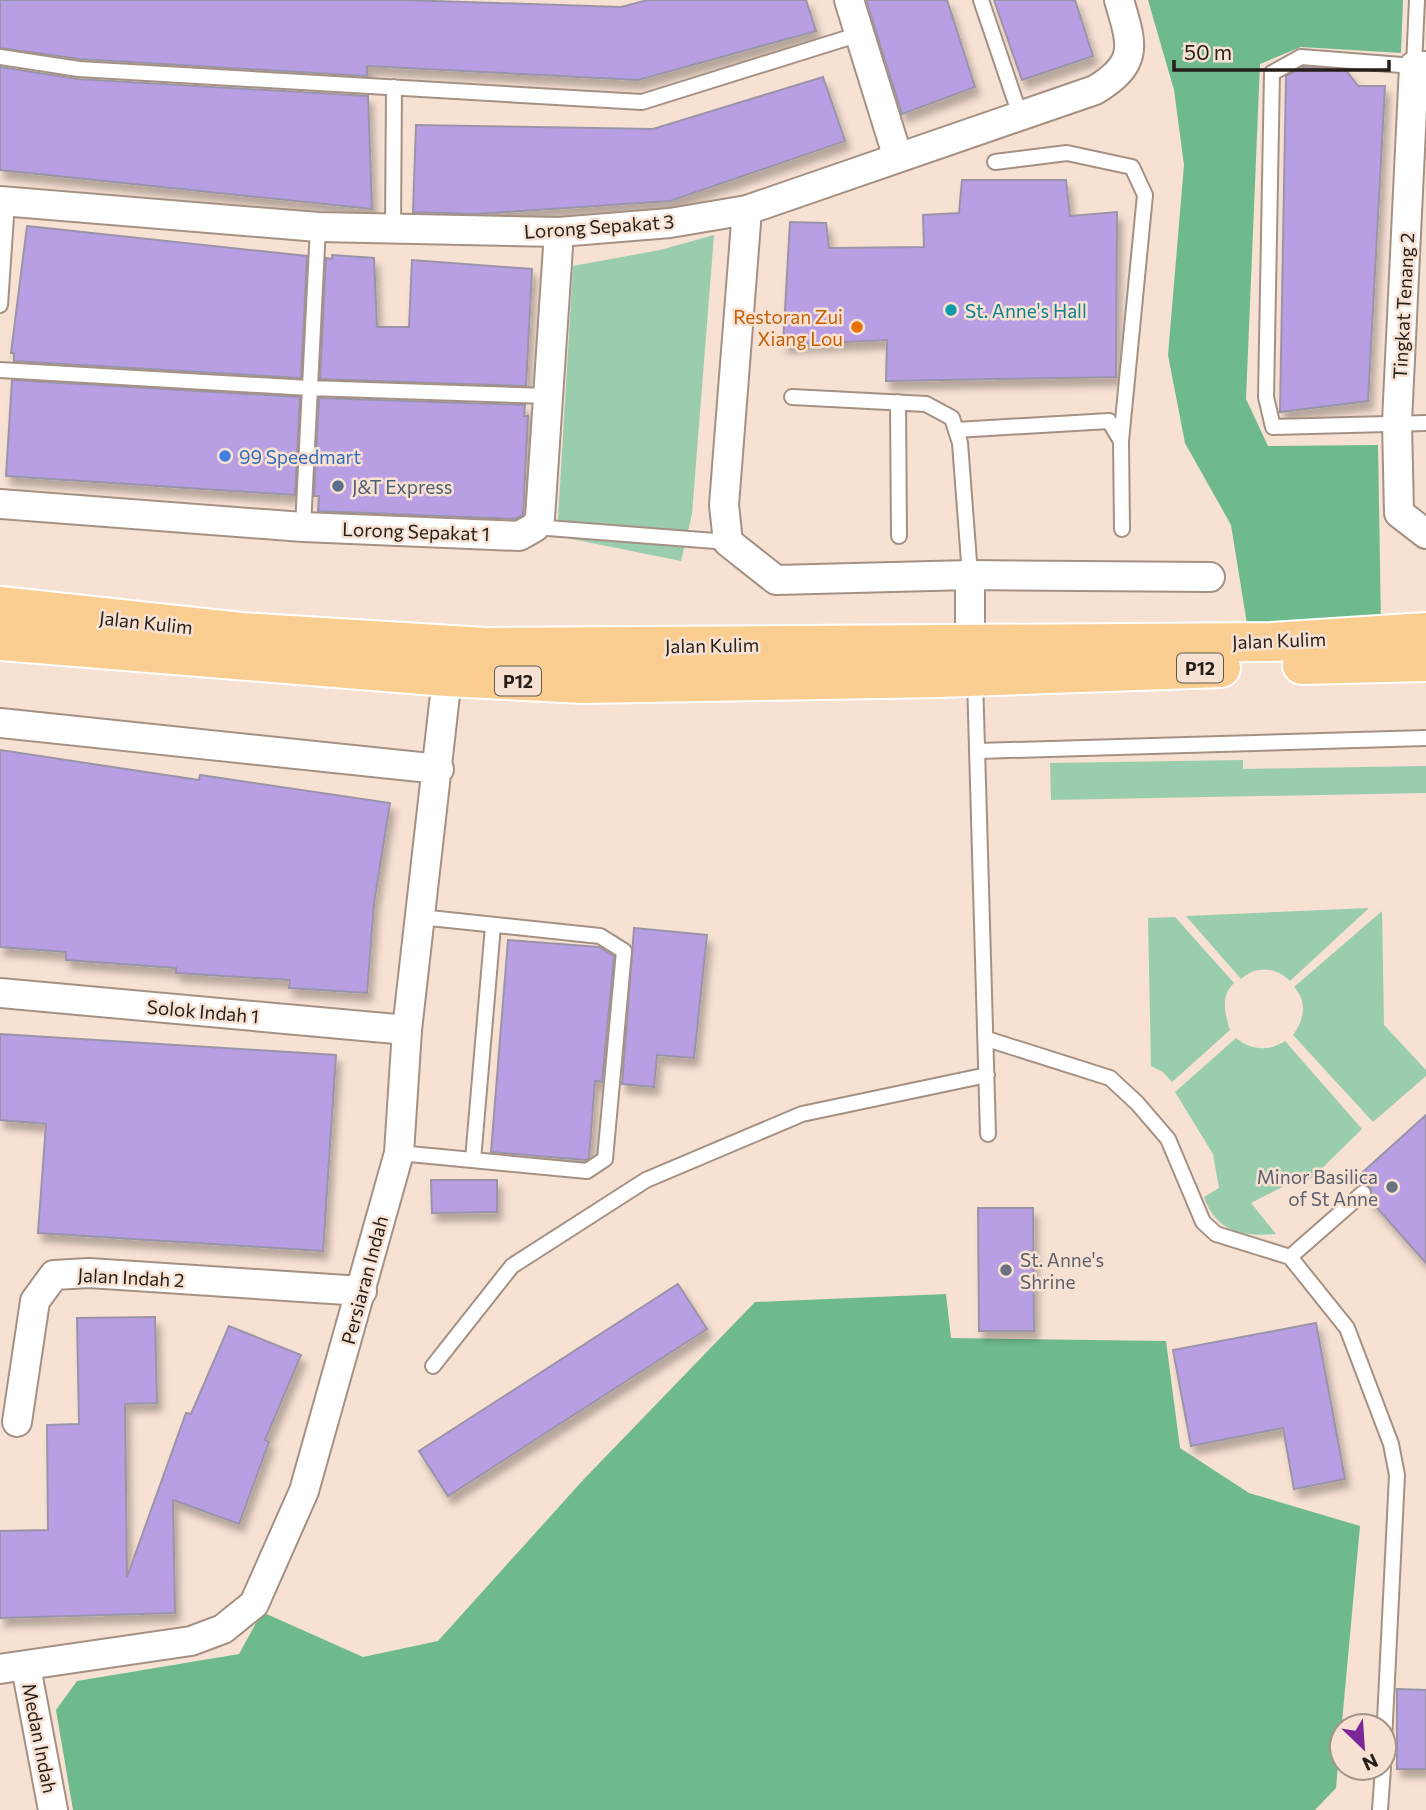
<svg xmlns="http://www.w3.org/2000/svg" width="1426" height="1810" font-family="Commissioner,sans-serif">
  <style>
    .green { fill: #9acdad }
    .forest { fill: #6fba8d }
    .building { fill: #b89fe4; stroke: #9b94a9; stroke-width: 2; filter: url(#shadow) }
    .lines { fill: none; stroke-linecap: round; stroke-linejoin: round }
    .lane-casing { stroke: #a59184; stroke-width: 18 }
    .street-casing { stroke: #a59184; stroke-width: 32 }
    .primary-casing { stroke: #fff; stroke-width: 42 }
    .lane { stroke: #fff; stroke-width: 14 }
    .street { stroke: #fff; stroke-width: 28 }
    .primary { stroke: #face91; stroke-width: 38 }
    .culture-dot { fill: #0f9aa8; stroke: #f7e1d3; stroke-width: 2.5 }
    .food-dot { fill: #e8710a; stroke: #f7e1d3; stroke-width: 2.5 }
    .shop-dot { fill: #3f7fe0; stroke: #f7e1d3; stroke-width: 2.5 }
    .service-dot { fill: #5c6f8a; stroke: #f7e1d3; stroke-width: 2.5 }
    .worship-dot { fill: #6b7280; stroke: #f7e1d3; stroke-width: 2.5 }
    .labels { text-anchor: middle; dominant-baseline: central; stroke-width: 5; stroke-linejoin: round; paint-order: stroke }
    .shield { fill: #f7e1d3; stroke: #655851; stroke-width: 2 }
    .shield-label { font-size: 18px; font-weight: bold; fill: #261e19 }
    .street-label { font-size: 19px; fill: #261e19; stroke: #f7e1d3 }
    .culture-label { font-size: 19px; fill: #0d838f; stroke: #f7e1d3; text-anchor: start }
    .food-label { font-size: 19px; fill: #c56008; stroke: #f7e1d3; text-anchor: end }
    .shop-label { font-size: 19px; fill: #366cbe; stroke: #f7e1d3; text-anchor: start }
    .service-label { font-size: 19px; fill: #4e5e75; stroke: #f7e1d3; text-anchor: start }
    .worship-label { font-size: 19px; fill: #5b616d; stroke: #f7e1d3; text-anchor: end }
  </style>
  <defs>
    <filter id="shadow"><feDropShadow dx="4.5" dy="8" stdDeviation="3.5" flood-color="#0004"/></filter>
  </defs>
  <rect width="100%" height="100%" fill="#f7e1d3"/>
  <path class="green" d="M 714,235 L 692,514 L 681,561 L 557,536 L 573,266 L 660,250 Z
    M 1243,760 L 1243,769 L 1426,766 L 1426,793 L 1051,800 L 1050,763 Z
    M 1369,908 L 1290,981 C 1276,967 1256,965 1241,979 L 1186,916 Z
    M 1382,911 L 1384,1025 L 1426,1070 L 1426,1076 L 1373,1122 L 1293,1035 C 1304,1020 1308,1002 1294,987 Z
    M 1175,917 L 1234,983 C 1220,996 1225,1014 1230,1030 L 1172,1082 L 1163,1072 L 1151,1066 L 1148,918 Z
    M 1236,1038 C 1250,1050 1269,1052 1285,1041 L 1362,1129 L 1312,1178 L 1286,1185 L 1251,1203 L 1276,1234 C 1243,1237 1216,1232 1204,1197 L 1219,1188 L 1213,1154 L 1175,1092 Z"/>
  <path class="forest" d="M 1148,0 L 1403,0 L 1401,53 L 1301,47 L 1260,64 L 1246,399 L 1268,446 L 1378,445 L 1381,624 L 1247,624 L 1231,525 L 1185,443 L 1168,355 L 1184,165 L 1174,90 Z
    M 946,1294 L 951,1338 L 1166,1341 L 1180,1448 L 1249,1493 L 1360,1526 L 1336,1788 L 1315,1810 L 73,1810 L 56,1710 L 77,1681 L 239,1654 L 262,1612 L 363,1657 L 438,1641 L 584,1479 L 755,1302 Z"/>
  <path class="building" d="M 0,0 L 403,0 L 621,7 L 648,0 L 806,0 L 816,31 L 638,80 L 367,66 L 367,76 L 80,59 L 0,48 Z
    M 866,0 L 947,0 L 975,87 L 902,114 Z
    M 994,0 L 1075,0 L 1093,56 L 1022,80 Z
    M 0,67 L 78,79 L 368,96 L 372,209 L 0,170 Z
    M 1303,67 L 1346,70 L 1358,86 L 1385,86 L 1368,401 L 1280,412 L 1286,76 Z
    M 823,77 L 845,141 L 670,201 L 476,214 L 413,212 L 416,125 L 653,129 Z
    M 962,180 L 1066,180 L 1070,216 L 1117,212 L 1116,377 L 886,381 L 887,340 L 783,345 L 790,222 L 826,223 L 829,248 L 924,247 L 923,215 L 959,213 Z
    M 27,226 L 307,256 L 301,378 L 14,361 L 14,353 L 11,353 Z
    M 332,255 L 374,258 L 377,327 L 409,327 L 412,260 L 532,269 L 526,386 L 320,379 L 326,258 L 332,259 Z
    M 12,380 L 300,397 L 295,495 L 6,476 Z
    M 319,398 L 525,405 L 524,416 L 528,416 L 523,515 L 515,519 L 318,511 L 319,496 L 314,496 Z
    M 0,750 L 199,780 L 200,775 L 390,803 L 374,903 L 367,993 L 289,988 L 290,980 L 176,973 L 176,968 L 66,960 L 66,952 L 0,947 Z
    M 634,928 L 707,935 L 694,1058 L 657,1055 L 654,1087 L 622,1084 Z
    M 508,940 L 599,947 L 614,956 L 602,1082 L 595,1081 L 589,1158 L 586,1160 L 491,1152 Z
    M 0,1034 L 336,1055 L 323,1251 L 38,1233 L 46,1124 L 0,1120 Z
    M 1426,1115 L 1426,1263 L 1370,1200 L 1371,1187 L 1365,1184 L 1357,1185 L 1354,1180 Z
    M 431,1180 L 497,1180 L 497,1212 L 432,1213 Z
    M 978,1208 L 1033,1208 L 1034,1331 L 979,1331 Z
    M 678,1284 L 707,1329 L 448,1496 L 419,1451 Z
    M 155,1317 L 157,1403 L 125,1404 L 127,1577 L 186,1413 L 191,1414 L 229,1326 L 301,1355 L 265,1440 L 269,1442 L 239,1524 L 173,1500 L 175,1613 L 0,1618 L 0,1531 L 48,1530 L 47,1425 L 79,1424 L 77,1318 Z
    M 1316,1323 L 1345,1479 L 1294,1489 L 1283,1428 L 1191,1446 L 1173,1350 Z
    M 1397,1689 L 1426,1690 L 1426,1769 L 1397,1769 Z"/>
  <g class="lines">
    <g class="lane-casing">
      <path id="lane" d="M 981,0 L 1021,118
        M 1417,0 L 1414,66 L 1301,57 L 1272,73 L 1266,397 L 1273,427 L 1426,423
        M 0,57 L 79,69 L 642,102 L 860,34
        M 995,162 L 1067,153 L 1132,167 L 1145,195 L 1121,441
        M 393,229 L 394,87
        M 0,305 L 7,202
        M 0,370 L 309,388 L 549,396
        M 792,397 L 926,404 L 952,418 L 960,443 L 970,575
        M 898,402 L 899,536
        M 956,430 L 1109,421 L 1121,441 L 1122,529
        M 303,527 L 318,227
        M 535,527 L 728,542
        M 975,678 L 988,1134
        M 978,751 L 1426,738
        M 987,1039 L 1110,1078 L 1137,1103 L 1168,1139 L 1203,1222 L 1216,1234 L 1290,1257 L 1347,1328 L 1391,1444 L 1397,1475 L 1384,1741
        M 399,1153 L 587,1171 L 605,1159 L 624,951 L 600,936 L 420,917
        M 473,1160 L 493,926
        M 1290,1257 L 1363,1193
        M 433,1366 L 512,1266 L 646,1180 L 802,1114 L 987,1075
        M 1380,1810 L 1383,1768"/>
    </g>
    <g class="street-casing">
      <path id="street" d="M 849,0 L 898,158
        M 1426,66 L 1414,66 L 1397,422 L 1399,513 L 1426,534
        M 0,201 L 318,227 L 559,232 L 670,223 L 747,210 L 1095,90 C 1140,63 1132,44 1119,0
        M 747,210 L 724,505 L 728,542 L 776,580 L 970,575 L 1210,577
        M 0,504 L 303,527 L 519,536 L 535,527 L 540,518 L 559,232
        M 970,575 L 970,643
        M 0,723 L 439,769
        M 0,993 L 407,1030
        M 17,1422 L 35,1301 L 54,1275 L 89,1273 L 362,1291
        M 26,1667 L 53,1810
        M 0,1669 L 191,1641 L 223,1629 L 254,1604 L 304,1491 L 399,1153 L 407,1030 L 447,677"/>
    </g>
    <g class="primary-casing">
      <path id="primary" d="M 0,606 L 241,632 L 485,647 L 1272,642 L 1426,632
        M 0,641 L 447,677 L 583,684 L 939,678 L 1221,668
        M 1302,665 L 1426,662"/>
    </g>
    <use href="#lane" class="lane"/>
    <use href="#street" class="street"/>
    <use href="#primary" class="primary"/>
  </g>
  <circle class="culture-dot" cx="951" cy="310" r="7"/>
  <circle class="food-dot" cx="857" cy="327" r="7"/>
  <circle class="shop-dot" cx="225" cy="456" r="7"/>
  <circle class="service-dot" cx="338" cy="486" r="7"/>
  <g class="worship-dot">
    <circle cx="1392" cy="1187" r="7"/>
    <circle cx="1006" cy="1270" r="7"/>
  </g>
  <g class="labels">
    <g class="shield">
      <rect x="1177" y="653.5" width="46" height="29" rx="5"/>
      <rect x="495" y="666.5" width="46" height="29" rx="5"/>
    </g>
    <g class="shield-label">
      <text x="1200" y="668">P12</text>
      <text x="518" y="681">P12</text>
    </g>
    <g class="street-label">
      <text transform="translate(599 226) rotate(-4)">Lorong Sepakat 3</text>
      <text transform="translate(1403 306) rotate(-87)">Tingkat Tenang 2</text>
      <text transform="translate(416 531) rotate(2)">Lorong Sepakat 1</text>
      <text transform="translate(146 622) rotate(6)">Jalan Kulim</text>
      <text transform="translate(1279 640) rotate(-2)">Jalan Kulim</text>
      <text transform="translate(712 645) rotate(-1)">Jalan Kulim</text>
      <text transform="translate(203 1011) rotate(5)">Solok Indah 1</text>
      <text transform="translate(131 1277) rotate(3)">Jalan Indah 2</text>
      <text transform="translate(364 1280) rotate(-75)">Persiaran Indah</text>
      <text transform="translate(40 1738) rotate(79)">Medan Indah</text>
    </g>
    <g class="culture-label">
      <text x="965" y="310">St. Anne's Hall</text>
    </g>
    <g class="food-label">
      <text x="843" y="316">Restoran Zui<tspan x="843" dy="22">Xiang Lou</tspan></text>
    </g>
    <g class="shop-label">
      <text x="239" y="456">99 Speedmart</text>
    </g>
    <g class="service-label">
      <text x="352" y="486">J&amp;T Express</text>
    </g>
    <g class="worship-label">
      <text x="1378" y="1176">Minor Basilica<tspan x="1378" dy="22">of St Anne</tspan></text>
      <text x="1020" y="1259" text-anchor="start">St. Anne's<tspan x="1020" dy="22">Shrine</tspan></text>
    </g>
  </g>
  <g transform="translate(1363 1747) rotate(155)"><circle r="33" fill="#f7e1d3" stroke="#a39389" stroke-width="2"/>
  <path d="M0-5L12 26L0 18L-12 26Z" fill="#7c2797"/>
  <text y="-10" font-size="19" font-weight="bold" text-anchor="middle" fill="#261e19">N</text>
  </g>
  <path d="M1174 60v10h215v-10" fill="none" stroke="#261e19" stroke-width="3.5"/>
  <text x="1184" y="60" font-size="21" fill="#261e19" stroke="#f7e1d3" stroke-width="5" paint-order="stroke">50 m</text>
</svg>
